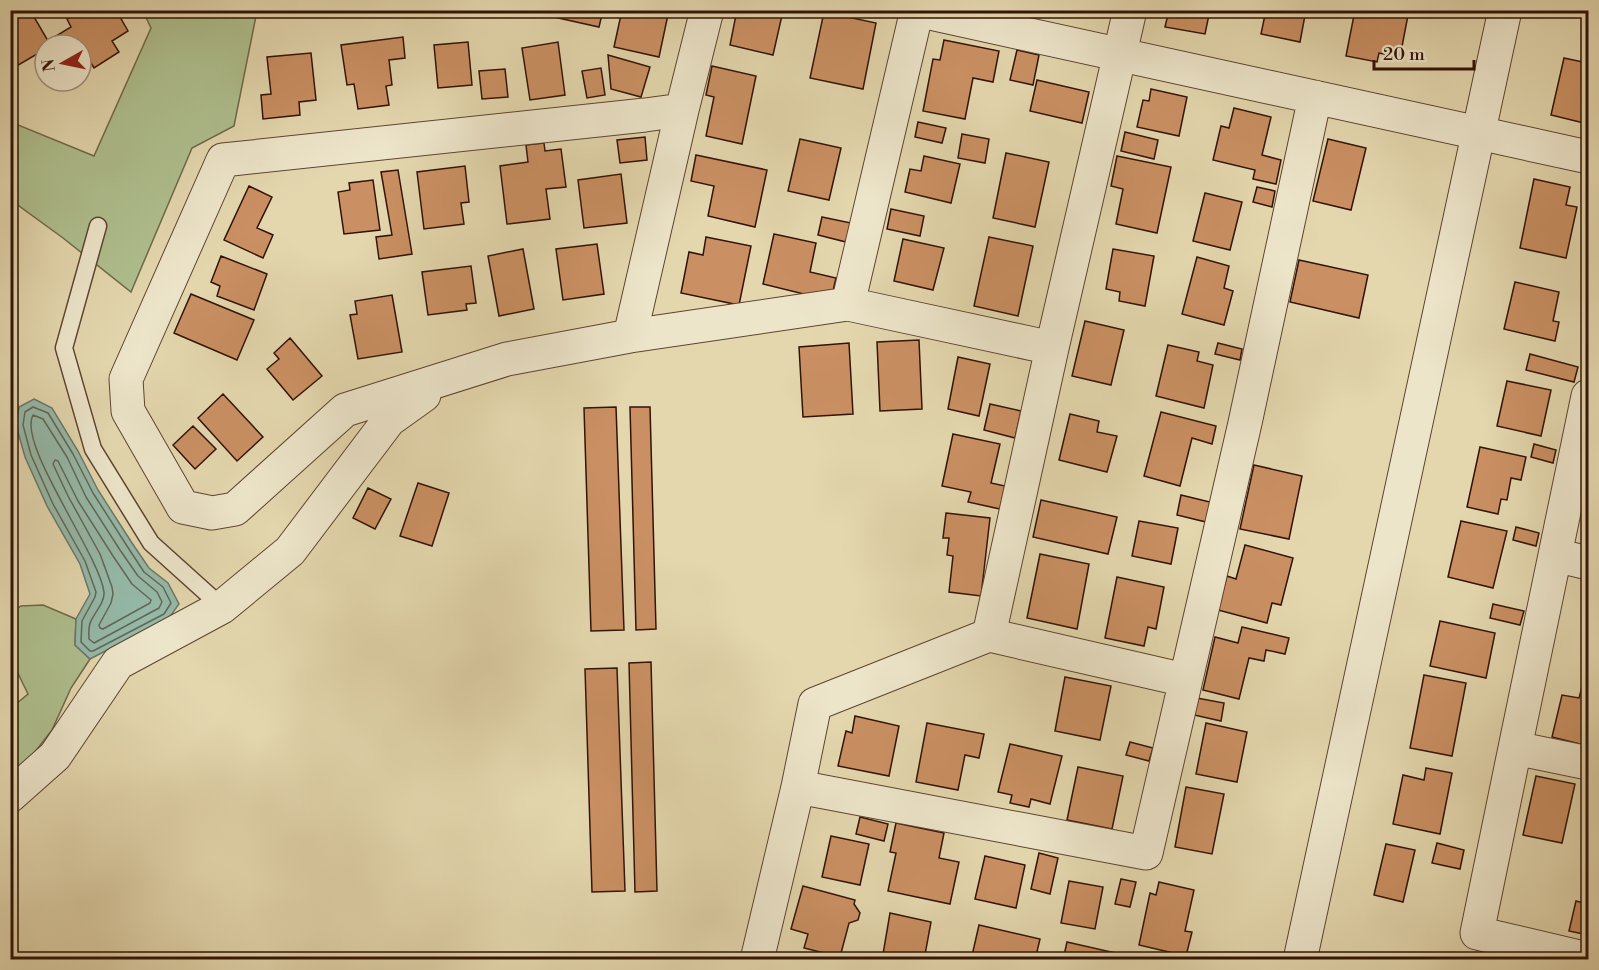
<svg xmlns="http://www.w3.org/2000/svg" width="1599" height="970" font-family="'Libre Bodoni',serif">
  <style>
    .green { fill: #afbf8e; stroke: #70694a; stroke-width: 1.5 }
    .water { fill: #95baa9; stroke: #6d7768; stroke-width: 1.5 }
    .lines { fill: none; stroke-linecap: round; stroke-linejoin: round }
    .shore { stroke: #636658; stroke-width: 1.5 }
    .building { fill: #ca9063; stroke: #311306; stroke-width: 1.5 }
    .service-casing { stroke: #5e4430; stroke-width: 19 }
    .minor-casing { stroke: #5e4430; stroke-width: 35 }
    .tertiary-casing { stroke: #5e4430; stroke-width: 35 }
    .service { stroke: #ede5ca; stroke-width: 16 }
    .minor { stroke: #ede5ca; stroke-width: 33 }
    .tertiary { stroke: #ede5ca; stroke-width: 33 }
  </style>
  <rect width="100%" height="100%" fill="#e4d7ae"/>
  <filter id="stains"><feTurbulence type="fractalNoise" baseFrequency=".00333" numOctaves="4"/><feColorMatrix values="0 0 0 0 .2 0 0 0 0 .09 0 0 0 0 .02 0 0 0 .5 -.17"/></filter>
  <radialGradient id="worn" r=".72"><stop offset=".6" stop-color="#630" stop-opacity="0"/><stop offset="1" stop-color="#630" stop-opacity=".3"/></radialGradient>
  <path class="green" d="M 143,11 L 257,11 L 234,126 L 192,148 L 131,292 L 63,238 L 11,200 L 11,122 L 94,156 L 151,28 Z
    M 43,605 L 76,619 L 75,645 L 90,659 L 71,688 L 52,730 L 24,766 L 11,778 L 11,708 L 28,694 L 11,659 L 11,613 L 21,606 Z"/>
  <path class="water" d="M 34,399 L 52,408 L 78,451 L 98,490 L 132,543 L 149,568 L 168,583 L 179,604 L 169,618 L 90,659 L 75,645 L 76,619 L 90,594 L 80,564 L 47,506 L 25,457 L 16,425 L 19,407 Z"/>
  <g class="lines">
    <path class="shore" d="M 33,407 L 48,413 L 73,454 L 93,493 L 127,546 L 144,572 L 163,587 L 171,603 L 164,614 L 93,651 L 90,651 L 81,642 L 82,621 L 95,597 L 96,592 L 85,561 L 53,504 L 31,455 L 23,425 L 25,412 Z
      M 33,415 L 43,419 L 67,457 L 86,497 L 120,550 L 138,576 L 157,592 L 162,602 L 159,608 L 94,643 L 89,639 C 89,633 88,626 91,621 C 95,612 105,602 104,592 C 99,554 17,444 33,415 Z
      M 55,460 L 58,461 L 78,501 L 113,556 L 132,584 L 151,600 L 150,603 L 103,629 L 100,628 L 99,625 L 111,603 L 113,594 L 112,587 L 100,554 L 68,496 L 53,464 Z"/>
  </g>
  <path class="building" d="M 19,10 L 30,10 L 48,41 L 71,27 L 67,19 L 77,13 L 75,10 L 116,10 L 128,31 L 112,41 L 119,52 L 94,68 L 88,58 L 81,62 L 81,45 L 45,45 L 45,55 L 42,51 L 10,70 L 10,16 Z
    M 541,10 L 603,10 L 599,27 L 540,14 Z
    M 622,10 L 669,10 L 659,57 L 614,47 Z
    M 737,10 L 783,11 L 773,55 L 730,45 Z
    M 1169,10 L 1210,10 L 1205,34 L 1165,27 Z
    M 1266,10 L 1306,10 L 1300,42 L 1261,34 Z
    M 1355,10 L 1409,10 L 1400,57 L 1379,53 L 1377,62 L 1346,56 Z
    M 824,12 L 876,23 L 863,89 L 810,78 Z
    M 403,37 L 405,58 L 389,60 L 392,85 L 386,86 L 389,105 L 358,109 L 354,84 L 347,85 L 341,45 Z
    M 944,40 L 999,51 L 993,82 L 973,78 L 965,119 L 923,111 L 933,59 L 940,60 Z
    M 468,42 L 472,85 L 438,88 L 434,45 Z
    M 558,42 L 565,95 L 530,100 L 522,48 Z
    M 1017,50 L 1039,55 L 1033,85 L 1010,80 Z
    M 311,53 L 316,100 L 299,102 L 300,115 L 263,119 L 261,95 L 271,94 L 267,57 Z
    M 608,55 L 650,67 L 641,97 L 611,89 Z
    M 1564,58 L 1588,63 L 1588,124 L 1551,115 Z
    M 712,66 L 756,76 L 742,144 L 706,136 L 714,97 L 706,95 Z
    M 601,68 L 605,95 L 587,98 L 582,71 Z
    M 505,69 L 508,97 L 482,99 L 479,71 Z
    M 1037,80 L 1089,92 L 1082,123 L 1030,111 Z
    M 1151,89 L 1187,97 L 1179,136 L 1137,127 L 1143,100 L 1149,101 Z
    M 1234,108 L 1271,117 L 1262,155 L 1281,160 L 1276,184 L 1253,179 L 1255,170 L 1213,160 L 1221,126 L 1229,128 Z
    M 918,122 L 946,128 L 942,143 L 915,137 Z
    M 1125,132 L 1158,140 L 1154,159 L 1121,151 Z
    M 962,134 L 989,139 L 985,163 L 958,158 Z
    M 645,137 L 647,160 L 620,163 L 617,140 Z
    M 800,139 L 841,148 L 829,200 L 788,191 Z
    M 1328,139 L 1366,148 L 1351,210 L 1313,201 Z
    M 544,143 L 545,151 L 561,149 L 566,187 L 546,189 L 550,219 L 507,224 L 500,166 L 528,162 L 526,145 Z
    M 1006,153 L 1049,162 L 1035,227 L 993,218 Z
    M 696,155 L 767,170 L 755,227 L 708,216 L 714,186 L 691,181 Z
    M 924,156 L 960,164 L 951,203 L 905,192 L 910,169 L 921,171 Z
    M 1117,156 L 1171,167 L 1157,233 L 1116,224 L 1123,189 L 1111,186 Z
    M 465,166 L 469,202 L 461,203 L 464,224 L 424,229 L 417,172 Z
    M 398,170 L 412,254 L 379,259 L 376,237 L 392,235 L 381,172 Z
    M 621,174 L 627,223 L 584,228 L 578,180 Z
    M 1534,179 L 1570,187 L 1566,205 L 1577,207 L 1566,258 L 1520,248 Z
    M 373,180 L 380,230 L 344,234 L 338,192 L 350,190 L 349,183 Z
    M 249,186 L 272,197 L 257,228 L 273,235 L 263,258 L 224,240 Z
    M 1257,187 L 1275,191 L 1272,207 L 1253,202 Z
    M 1205,193 L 1242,202 L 1230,250 L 1193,241 Z
    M 891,209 L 924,216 L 920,236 L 887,229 Z
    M 822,217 L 851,223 L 846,242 L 818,235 Z
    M 774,234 L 816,243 L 810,272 L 836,278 L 833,291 L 820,298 L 763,284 Z
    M 706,237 L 751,246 L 739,305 L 681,293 L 689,252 L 703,255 Z
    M 989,237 L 1033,246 L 1018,316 L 974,306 Z
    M 903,239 L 944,248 L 933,290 L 894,281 Z
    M 597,244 L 604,294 L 563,300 L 556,249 Z
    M 523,249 L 534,309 L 499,316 L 488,256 Z
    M 1113,249 L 1154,256 L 1145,306 L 1119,301 L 1120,292 L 1106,289 Z
    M 221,256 L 267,274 L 254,310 L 217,296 L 220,286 L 211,282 Z
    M 1197,257 L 1229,266 L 1224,288 L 1233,291 L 1224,325 L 1182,314 Z
    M 1299,260 L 1368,275 L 1359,318 L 1290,302 Z
    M 471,266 L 476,303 L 466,304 L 467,310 L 428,315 L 422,272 Z
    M 1515,282 L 1559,292 L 1553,321 L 1559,322 L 1555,341 L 1504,329 Z
    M 191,294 L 254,320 L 237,360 L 174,333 Z
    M 392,295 L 402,352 L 358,359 L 350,315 L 357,314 L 355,301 Z
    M 1085,321 L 1124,330 L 1111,385 L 1072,376 Z
    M 290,338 L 322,376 L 293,400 L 267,369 L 279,359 L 274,353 Z
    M 919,340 L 922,409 L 880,411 L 877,342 Z
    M 849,343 L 853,414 L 803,417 L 799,347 Z
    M 1218,343 L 1242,349 L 1240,360 L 1215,354 Z
    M 1168,345 L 1199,352 L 1197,361 L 1213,365 L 1204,408 L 1156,396 Z
    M 1530,354 L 1578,367 L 1574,382 L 1526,370 Z
    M 958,357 L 990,364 L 979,416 L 948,409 Z
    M 1507,381 L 1551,390 L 1541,436 L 1497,426 Z
    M 223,394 L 263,437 L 237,461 L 198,418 Z
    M 990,404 L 1021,411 L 1015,438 L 984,430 Z
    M 616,407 L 624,630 L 591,631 L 584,408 Z
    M 630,407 L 650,407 L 656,629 L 636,630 Z
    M 1161,412 L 1216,426 L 1212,444 L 1192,438 L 1180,486 L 1144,476 Z
    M 1070,414 L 1099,421 L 1097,432 L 1117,436 L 1107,472 L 1059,460 Z
    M 193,426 L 216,449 L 195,469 L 173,445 Z
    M 953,434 L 1000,444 L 991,483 L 1005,486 L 1000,509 L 968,502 L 971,492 L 942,486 Z
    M 1534,444 L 1556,450 L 1553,463 L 1531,457 Z
    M 1480,447 L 1526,457 L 1521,480 L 1511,478 L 1507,500 L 1501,499 L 1498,514 L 1467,507 Z
    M 1254,465 L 1302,476 L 1289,539 L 1240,529 Z
    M 418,483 L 449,493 L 432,546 L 400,536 Z
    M 368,488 L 391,499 L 375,529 L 353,518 Z
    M 1181,495 L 1210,502 L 1206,522 L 1177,515 Z
    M 1041,500 L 1117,517 L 1108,554 L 1033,537 Z
    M 946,513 L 990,518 L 981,596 L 949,592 L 953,556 L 947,555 L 949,538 L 943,538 Z
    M 1139,521 L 1178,528 L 1171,564 L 1132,556 Z
    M 1461,521 L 1507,531 L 1493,588 L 1448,577 Z
    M 1516,527 L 1539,533 L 1536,546 L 1513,540 Z
    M 1245,545 L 1293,558 L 1281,605 L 1272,603 L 1267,623 L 1218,610 L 1227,576 L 1236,579 Z
    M 1040,554 L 1089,564 L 1077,629 L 1027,618 Z
    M 1117,577 L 1164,587 L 1156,629 L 1148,627 L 1144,646 L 1105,638 Z
    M 1493,604 L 1524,611 L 1520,625 L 1490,618 Z
    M 1440,621 L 1495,633 L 1486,678 L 1430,666 Z
    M 1242,627 L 1289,638 L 1285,654 L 1266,650 L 1264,661 L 1249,658 L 1239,699 L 1203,690 L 1215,637 L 1238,643 Z
    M 651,662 L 657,891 L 635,892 L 629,663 Z
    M 617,668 L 625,891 L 592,892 L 585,669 Z
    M 1424,675 L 1466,683 L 1452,756 L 1410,748 Z
    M 1065,677 L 1111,686 L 1100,740 L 1055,731 Z
    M 1582,687 L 1588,689 L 1588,746 L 1552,737 L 1562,695 L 1579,698 Z
    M 1197,698 L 1224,703 L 1221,721 L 1194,715 Z
    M 855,716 L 899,726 L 889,776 L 838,766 L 846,731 L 852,733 Z
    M 927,723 L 984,734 L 979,758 L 965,755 L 958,790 L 916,782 Z
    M 1206,723 L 1247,732 L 1237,782 L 1196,774 Z
    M 1130,742 L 1153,748 L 1149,761 L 1126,755 Z
    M 1010,744 L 1062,756 L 1050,804 L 1031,799 L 1029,807 L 1010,803 L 1012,795 L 998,792 Z
    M 1078,767 L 1123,776 L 1112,829 L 1067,820 Z
    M 1426,768 L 1452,773 L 1440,834 L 1393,824 L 1403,775 L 1424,780 Z
    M 1536,776 L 1575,784 L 1562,843 L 1523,835 Z
    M 1186,787 L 1224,794 L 1212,854 L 1175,847 Z
    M 860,817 L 888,824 L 884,841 L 856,834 Z
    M 896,823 L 944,833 L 939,858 L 959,862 L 950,904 L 888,891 L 896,853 L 890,852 Z
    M 831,836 L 869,844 L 860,885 L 822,877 Z
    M 1437,843 L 1464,850 L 1460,869 L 1432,863 Z
    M 1386,844 L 1415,850 L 1403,902 L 1374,895 Z
    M 1039,853 L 1058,858 L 1050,894 L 1031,889 Z
    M 985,856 L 1025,865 L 1016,908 L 975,899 Z
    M 1121,879 L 1136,882 L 1130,907 L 1115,904 Z
    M 1069,881 L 1103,887 L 1095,929 L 1061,923 Z
    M 1159,882 L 1194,890 L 1185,931 L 1192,932 L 1186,956 L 1139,945 L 1150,893 L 1156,895 Z
    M 803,886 L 855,900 L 854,904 L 860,913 L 858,920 L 849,923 L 840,957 L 804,948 L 808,934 L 791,929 Z
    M 1576,901 L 1588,904 L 1588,935 L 1569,931 Z
    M 890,913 L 931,922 L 924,960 L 882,960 Z
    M 979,925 L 1040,939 L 1035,960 L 971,960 Z
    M 1067,942 L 1120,954 L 1118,960 L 1063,960 Z"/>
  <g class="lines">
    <g class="service-casing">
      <path id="service" d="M 98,226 L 64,348 L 93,449 L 151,543 L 222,607"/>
    </g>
    <g class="minor-casing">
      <path id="minor" d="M 707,10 L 682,110 L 645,115 L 223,160 L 126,379 L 128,411 L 183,507 L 212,513 L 235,509 L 345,410 L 507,359 L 630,336 L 848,304 L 1052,348
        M 916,10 L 1588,157
        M 848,304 L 917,10
        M 630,336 L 682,110
        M 1588,396 L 1515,748 L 1588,763
        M 1555,555 L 1588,563
        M 989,635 L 1185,680
        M 1515,748 L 1477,933 L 1588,959
        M 798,787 L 1146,853 L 1245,423 L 1315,97
        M 10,796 L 55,756 L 118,663 L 222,607 L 290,551 L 389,420 L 424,395
        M 757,960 L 798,787 L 815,704 L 989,635 L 1052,348 L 1130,10"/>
    </g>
    <g class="tertiary-casing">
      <path id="tertiary" d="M 1300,960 L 1505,10"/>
    </g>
    <use href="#service" class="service"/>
    <use href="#minor" class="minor"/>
    <use href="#tertiary" class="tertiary"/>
  </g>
  <rect width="1599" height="970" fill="none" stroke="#e4d7ae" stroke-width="36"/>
  <rect x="12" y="12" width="1575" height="946" fill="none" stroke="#311306" stroke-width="3"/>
  <rect x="18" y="18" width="1563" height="934" fill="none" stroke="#311306" stroke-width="1.5"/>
  <g transform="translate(63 63) rotate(261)"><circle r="28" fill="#ede5ca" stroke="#a2917c" stroke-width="1.5"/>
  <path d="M0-4.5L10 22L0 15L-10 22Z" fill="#8f2418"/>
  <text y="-9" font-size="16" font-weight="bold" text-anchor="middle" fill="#311306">N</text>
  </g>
  <path d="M1374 60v9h100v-9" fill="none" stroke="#311306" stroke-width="3"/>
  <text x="1383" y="60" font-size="18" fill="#311306" stroke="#ede5ca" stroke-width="4.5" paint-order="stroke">20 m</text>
  <rect width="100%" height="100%" filter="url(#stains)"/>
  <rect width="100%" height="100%" fill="url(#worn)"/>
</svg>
